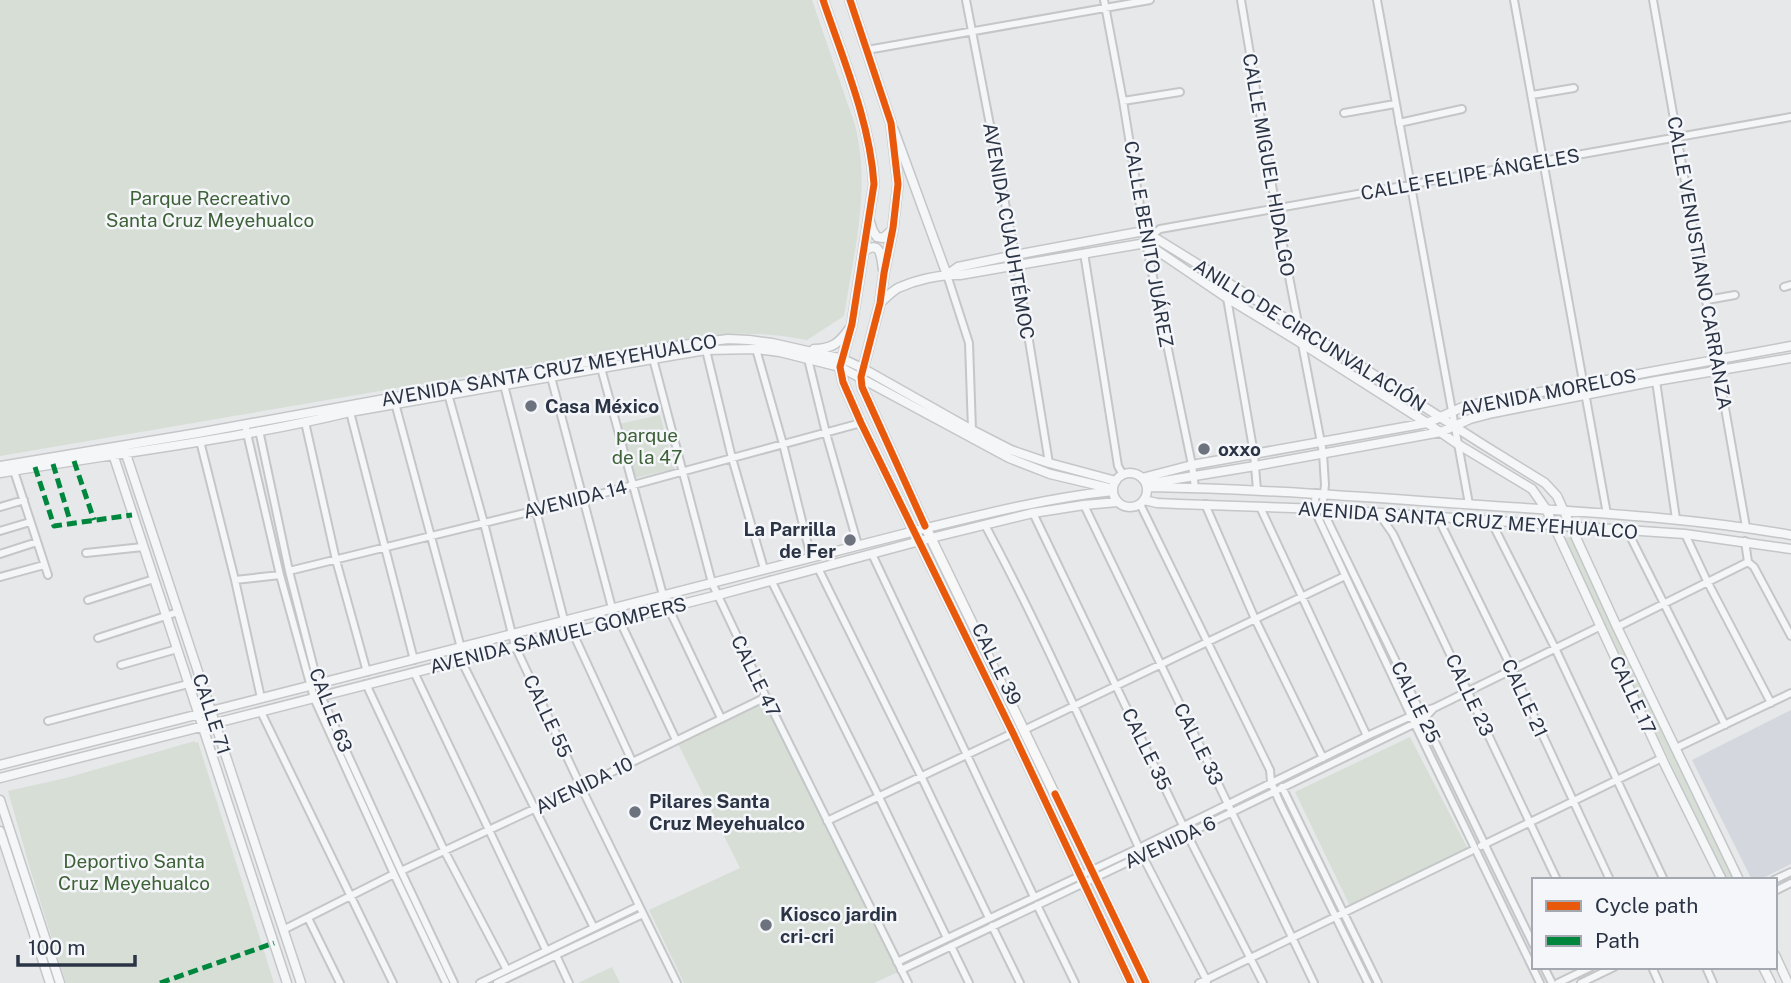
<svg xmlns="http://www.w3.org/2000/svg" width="1791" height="983" font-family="'Public Sans',sans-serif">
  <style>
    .built { fill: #d4d7dd }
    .green { fill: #d6ded6 }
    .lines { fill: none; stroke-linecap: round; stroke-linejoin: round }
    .minor-casing { stroke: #c4c6c8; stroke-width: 10 }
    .tertiary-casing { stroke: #c4c6c8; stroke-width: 11 }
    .secondary-casing { stroke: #c4c6c8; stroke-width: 12 }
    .minor { stroke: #f5f6f7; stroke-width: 6 }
    .tertiary { stroke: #f5f6f7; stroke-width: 8 }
    .secondary { stroke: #f8f8f8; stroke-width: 9 }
    .quiet { stroke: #00873e; stroke-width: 5; stroke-dasharray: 10 5; stroke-linecap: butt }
    .cycleway-casing { stroke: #f4f6f9; stroke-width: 11 }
    .cycleway { stroke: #e8590c; stroke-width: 7 }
    .poi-dot { fill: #6c737f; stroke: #f4f6f9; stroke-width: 2.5 }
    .labels { text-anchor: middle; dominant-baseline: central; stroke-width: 5; stroke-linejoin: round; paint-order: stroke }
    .street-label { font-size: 19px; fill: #2b3445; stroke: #f4f6f9 }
    .park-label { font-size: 19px; fill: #3f6138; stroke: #f4f6f9 }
    .poi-label { font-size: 19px; font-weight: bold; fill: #2b3445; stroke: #f4f6f9; text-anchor: start }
  </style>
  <rect width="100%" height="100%" fill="#e6e8ea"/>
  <path class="built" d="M 1791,710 L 1791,864 L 1759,880 L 1752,880 L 1692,760 Z"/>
  <path class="green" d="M 0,0 L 812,0 L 855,125 C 871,189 854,252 844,316 L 807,340 C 765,332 733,332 690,338 L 0,456 Z
    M 660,415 L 675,469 L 635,478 L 619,424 Z
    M 1573,537 L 1736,880 L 1726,880 L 1564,538 Z
    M 764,700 L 900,971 L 874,983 L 684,983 L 649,910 L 740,868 L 677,742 Z
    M 1410,737 L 1470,853 L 1350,906 L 1295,792 Z
    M 195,741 L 195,743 L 198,742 L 274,983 L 66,983 L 31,872 L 8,791 L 66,778 Z
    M 612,967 L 620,983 L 578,983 Z"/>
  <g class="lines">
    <g class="minor-casing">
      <path id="minor" d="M 966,0 L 1015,255 L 1049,463
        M 1104,0 L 1123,101 L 1146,243 L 1192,465 L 1195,488
        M 1241,0 L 1276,209 L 1323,453 L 1325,485 L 1322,509 L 1534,946
        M 1377,0 L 1469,504
        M 1514,0 L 1607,514
        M 1653,0 L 1746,527
        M 867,50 L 1150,0
        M 1532,95 L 1574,88
        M 1123,101 L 1180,92
        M 1344,113 L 1395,104
        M 1399,123 L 1462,109
        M 1151,236 L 1160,229 L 1791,117
        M 1084,253 L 1118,466 L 1123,475
        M 947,275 L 969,343 L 972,430
        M 1784,287 L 1791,285
        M 1227,298 L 1254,454 L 1257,490
        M 1707,300 L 1735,295
        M 756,349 L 783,444 L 811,557
        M 706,350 L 732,458 L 764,569
        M 651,351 L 712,583 L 766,697 L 908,983
        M 808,359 L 826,433 L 858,545
        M 601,368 L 663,595
        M 551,377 L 612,608
        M 1656,381 L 1676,519
        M 504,385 L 564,620
        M 448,394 L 484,523 L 515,646 L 581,787 L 677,983
        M 395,403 L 461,648
        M 350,412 L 414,660
        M 305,422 L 336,560 L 367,672
        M 246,429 L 280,575 L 314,698 L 394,874 L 446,983
        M 259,430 L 289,571 L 321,696 L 401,871 L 454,983
        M 200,441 L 235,580 L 261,698
        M 14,471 L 48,575
        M 1316,493 L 1314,509 L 1411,716 L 1540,983
        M 1140,504 L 1270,770 L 1271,782 L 1279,801 L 1368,983
        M 1205,504 L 1255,619 L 1323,758
        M 1084,505 L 1314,983
        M 0,507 L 24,500
        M 1260,507 L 1367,736
        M 1033,513 L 1187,834 L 1263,983
        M 1379,514 L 1393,534 L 1557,880
        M 1438,518 L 1512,669 L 1610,880
        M 1491,521 L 1555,648 L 1664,880
        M 985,525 C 1041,629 1089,739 1139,848
        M 1627,530 L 1725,725
        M 0,531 L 30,522
        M 1685,534 L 1707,581 L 1771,703
        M 1745,541 L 1748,562
        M 86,553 L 143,547
        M 0,554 L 37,542
        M 872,554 L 1034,897
        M 1748,562 L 1754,567 L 1791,636
        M 818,568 L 921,776 L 989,918
        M 289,571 L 582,499 L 861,423
        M 0,577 L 44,565
        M 235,580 L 280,575
        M 771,580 L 879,797 L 947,938
        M 88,600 L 154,579
        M 668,607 L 721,718
        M 619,619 L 676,740
        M 1617,627 L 1748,562
        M 572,631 L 632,761
        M 98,638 L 178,612
        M 461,660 L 594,928
        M 121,665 L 177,649
        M 414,672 L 546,950
        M 366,684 L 444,850 L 507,970
        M 261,712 L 393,983
        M 48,721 L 188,684
        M 1024,730 L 1345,576
        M 1676,748 L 1791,693
        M 1282,787 L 1378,983
        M 827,821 L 1013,733
        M 1481,846 L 1662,758
        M 1142,855 L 1207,981
        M 401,871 L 581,787 L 766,697
        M 1774,880 L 1791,872
        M 1775,891 L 1791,883
        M 1037,905 L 1075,983
        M 308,918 L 340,983
        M 992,926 L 1020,983
        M 283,930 L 394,874
        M 951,946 L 969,983
        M 556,955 L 569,983
        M 897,962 L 1139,848 L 1367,736 L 1420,712 L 1434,708 L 1601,626
        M 1544,967 L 1552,983
        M 1652,967 L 1659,983
        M 1706,967 L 1713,983
        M 901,970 L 1187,834 L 1424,719 L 1433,709
        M 480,983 L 639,906
        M 497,983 L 643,914
        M 1199,983 L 1471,851
        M 1558,983 L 1591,967
        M 1581,983 L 1614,967"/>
    </g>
    <g class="tertiary-casing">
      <path id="tertiary" d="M 894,130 L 947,275
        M 869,219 L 873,231 L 877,237 L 883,238 L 892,230
        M 1146,243 L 1227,298 L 1301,343 L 1427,423 L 1459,445 L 1532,489 L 1546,509 L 1665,765 L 1722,880
        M 863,252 C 881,239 881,256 883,270
        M 947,275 L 958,267 L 1015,255 L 1144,231 L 1298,326 L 1482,444 L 1545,483 L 1557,496 L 1617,627 L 1739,880
        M 880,303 C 886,298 891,292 898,288 C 916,280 940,274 960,275 L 1146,243 L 1149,240
        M 814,349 C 832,349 839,343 849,329
        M 112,451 L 287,983
        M 125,451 L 301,983
        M 0,466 L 198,433 L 674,346 L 728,339 L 749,340 L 772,343 L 843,359 L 864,369 L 972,430 L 1011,450 L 1049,463 L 1116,481
        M 0,473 C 117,453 235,440 350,412 L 676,355 L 706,350 L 756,349 L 780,352 L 840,367 L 1009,458 L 1050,474 L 1113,489
        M1113 490a17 17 0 1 1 34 0a17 17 0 1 1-34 0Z
        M 1142,478 L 1192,465 L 1427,423 L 1465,406 L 1791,346
        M 1146,484 L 1255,466 L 1441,432 L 1470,419 L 1493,413 L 1656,381 L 1791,358
        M 1150,487 C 1260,489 1369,497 1479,505 C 1583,512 1688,517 1791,535
        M 1144,500 L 1157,503 L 1178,504 L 1322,509 L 1685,534 L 1791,549
        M 0,765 L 915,531 C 980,515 1046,498 1113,491
        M 0,778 L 718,595 L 931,538 L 1033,513 L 1084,505 L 1118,502
        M 0,800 L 60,983
        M 0,831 L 50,983
        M 1775,955 L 1788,983
        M 1763,967 L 1771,983"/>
    </g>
    <g class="secondary-casing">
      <path id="secondary" d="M 823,0 C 843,59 870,122 874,184 L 852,324 L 840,367 L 843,382 L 861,423 L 1013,733 L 1131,983
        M 850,0 L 891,123 L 898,184 L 893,228 L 884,273 L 880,303 L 861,377 L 862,387 L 926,528 L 1146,983"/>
    </g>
    <use href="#minor" class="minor"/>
    <use href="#tertiary" class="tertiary"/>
    <use href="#secondary" class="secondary"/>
    <path class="quiet" d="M 74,461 L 94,520
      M 53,464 L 71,524
      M 35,467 L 54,526 L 132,515
      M 160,983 L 274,943"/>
    <g class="cycleway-casing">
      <path id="cycleway" d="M 823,0 C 843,59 870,122 874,184 L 852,324 L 840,367 L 843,382 L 861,423 L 1013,733 L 1131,983
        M 850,0 L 891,123 L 898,184 L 893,228 L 884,273 L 880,303 L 861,377 L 862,387 L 925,526
        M 1055,794 L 1146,983"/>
    </g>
    <use href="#cycleway" class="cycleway"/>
  </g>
  <g class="poi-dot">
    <circle cx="531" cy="406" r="7"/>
    <circle cx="1204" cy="449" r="7"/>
    <circle cx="850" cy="540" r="7"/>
    <circle cx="635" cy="812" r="7"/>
    <circle cx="766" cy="925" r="7"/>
  </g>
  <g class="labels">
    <g class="street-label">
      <text transform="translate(1269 165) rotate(80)">CALLE MIGUEL HIDALGO</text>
      <text transform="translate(1470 174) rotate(-10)">CALLE FELIPE ÁNGELES</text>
      <text transform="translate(1009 231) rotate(80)">AVENIDA CUAUHTÉMOC</text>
      <text transform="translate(1149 244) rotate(80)">CALLE BENITO JUÁREZ</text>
      <text transform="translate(1700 263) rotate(80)">CALLE VENUSTIANO CARRANZA</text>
      <text transform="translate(1310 335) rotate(32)">ANILLO DE CIRCUNVALACIÓN</text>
      <text transform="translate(549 370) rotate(-10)">AVENIDA SANTA CRUZ MEYEHUALCO</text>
      <text transform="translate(1548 392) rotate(-11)">AVENIDA MORELOS</text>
      <text transform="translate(575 499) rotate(-14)">AVENIDA 14</text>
      <text transform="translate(1468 520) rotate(4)">AVENIDA SANTA CRUZ MEYEHUALCO</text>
      <text transform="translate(558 635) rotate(-14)">AVENIDA SAMUEL GOMPERS</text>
      <text transform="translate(997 664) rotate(64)">CALLE 39</text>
      <text transform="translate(756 676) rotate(64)">CALLE 47</text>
      <text transform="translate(1470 695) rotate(65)">CALLE 23</text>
      <text transform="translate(1633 695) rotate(65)">CALLE 17</text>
      <text transform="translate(1525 698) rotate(65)">CALLE 21</text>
      <text transform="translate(1416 702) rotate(64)">CALLE 25</text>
      <text transform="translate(331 710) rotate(69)">CALLE 63</text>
      <text transform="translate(212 714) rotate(72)">CALLE 71</text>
      <text transform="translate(548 716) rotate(65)">CALLE 55</text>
      <text transform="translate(1199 744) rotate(64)">CALLE 33</text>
      <text transform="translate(1147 749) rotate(64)">CALLE 35</text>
      <text transform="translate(584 785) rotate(-26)">AVENIDA 10</text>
      <text transform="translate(1170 842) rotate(-25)">AVENIDA 6</text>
    </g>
    <g class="park-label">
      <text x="210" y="198">Parque Recreativo<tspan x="210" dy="22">Santa Cruz Meyehualco</tspan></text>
      <text x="647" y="435">parque<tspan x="647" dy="22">de la 47</tspan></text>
      <text x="134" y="861">Deportivo Santa<tspan x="134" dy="22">Cruz Meyehualco</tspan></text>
    </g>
    <g class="poi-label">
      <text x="545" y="406">Casa México</text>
      <text x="1218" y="449">oxxo</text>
      <text x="836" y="529" text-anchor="end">La Parrilla<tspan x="836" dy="22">de Fer</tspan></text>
      <text x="649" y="801">Pilares Santa<tspan x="649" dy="22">Cruz Meyehualco</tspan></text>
      <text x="780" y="914">Kiosco jardin<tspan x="780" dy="22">cri-cri</tspan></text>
    </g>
  </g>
  <rect x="1532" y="878" width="245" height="91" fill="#f4f6f9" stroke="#a4a8b1" stroke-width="2"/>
  <rect x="1546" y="901" width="35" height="10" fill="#e8590c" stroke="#a4a8b1" stroke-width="2"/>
  <text x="1595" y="913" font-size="21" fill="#2b3445">Cycle path</text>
  <rect x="1546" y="936" width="35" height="10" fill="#00873e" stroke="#a4a8b1" stroke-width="2"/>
  <text x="1595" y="948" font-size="21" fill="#2b3445">Path</text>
  <path d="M18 955v10h117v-10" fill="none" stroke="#2b3445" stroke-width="3.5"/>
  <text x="28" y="955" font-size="21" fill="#2b3445" stroke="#f4f6f9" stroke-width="5" paint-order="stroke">100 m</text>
</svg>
